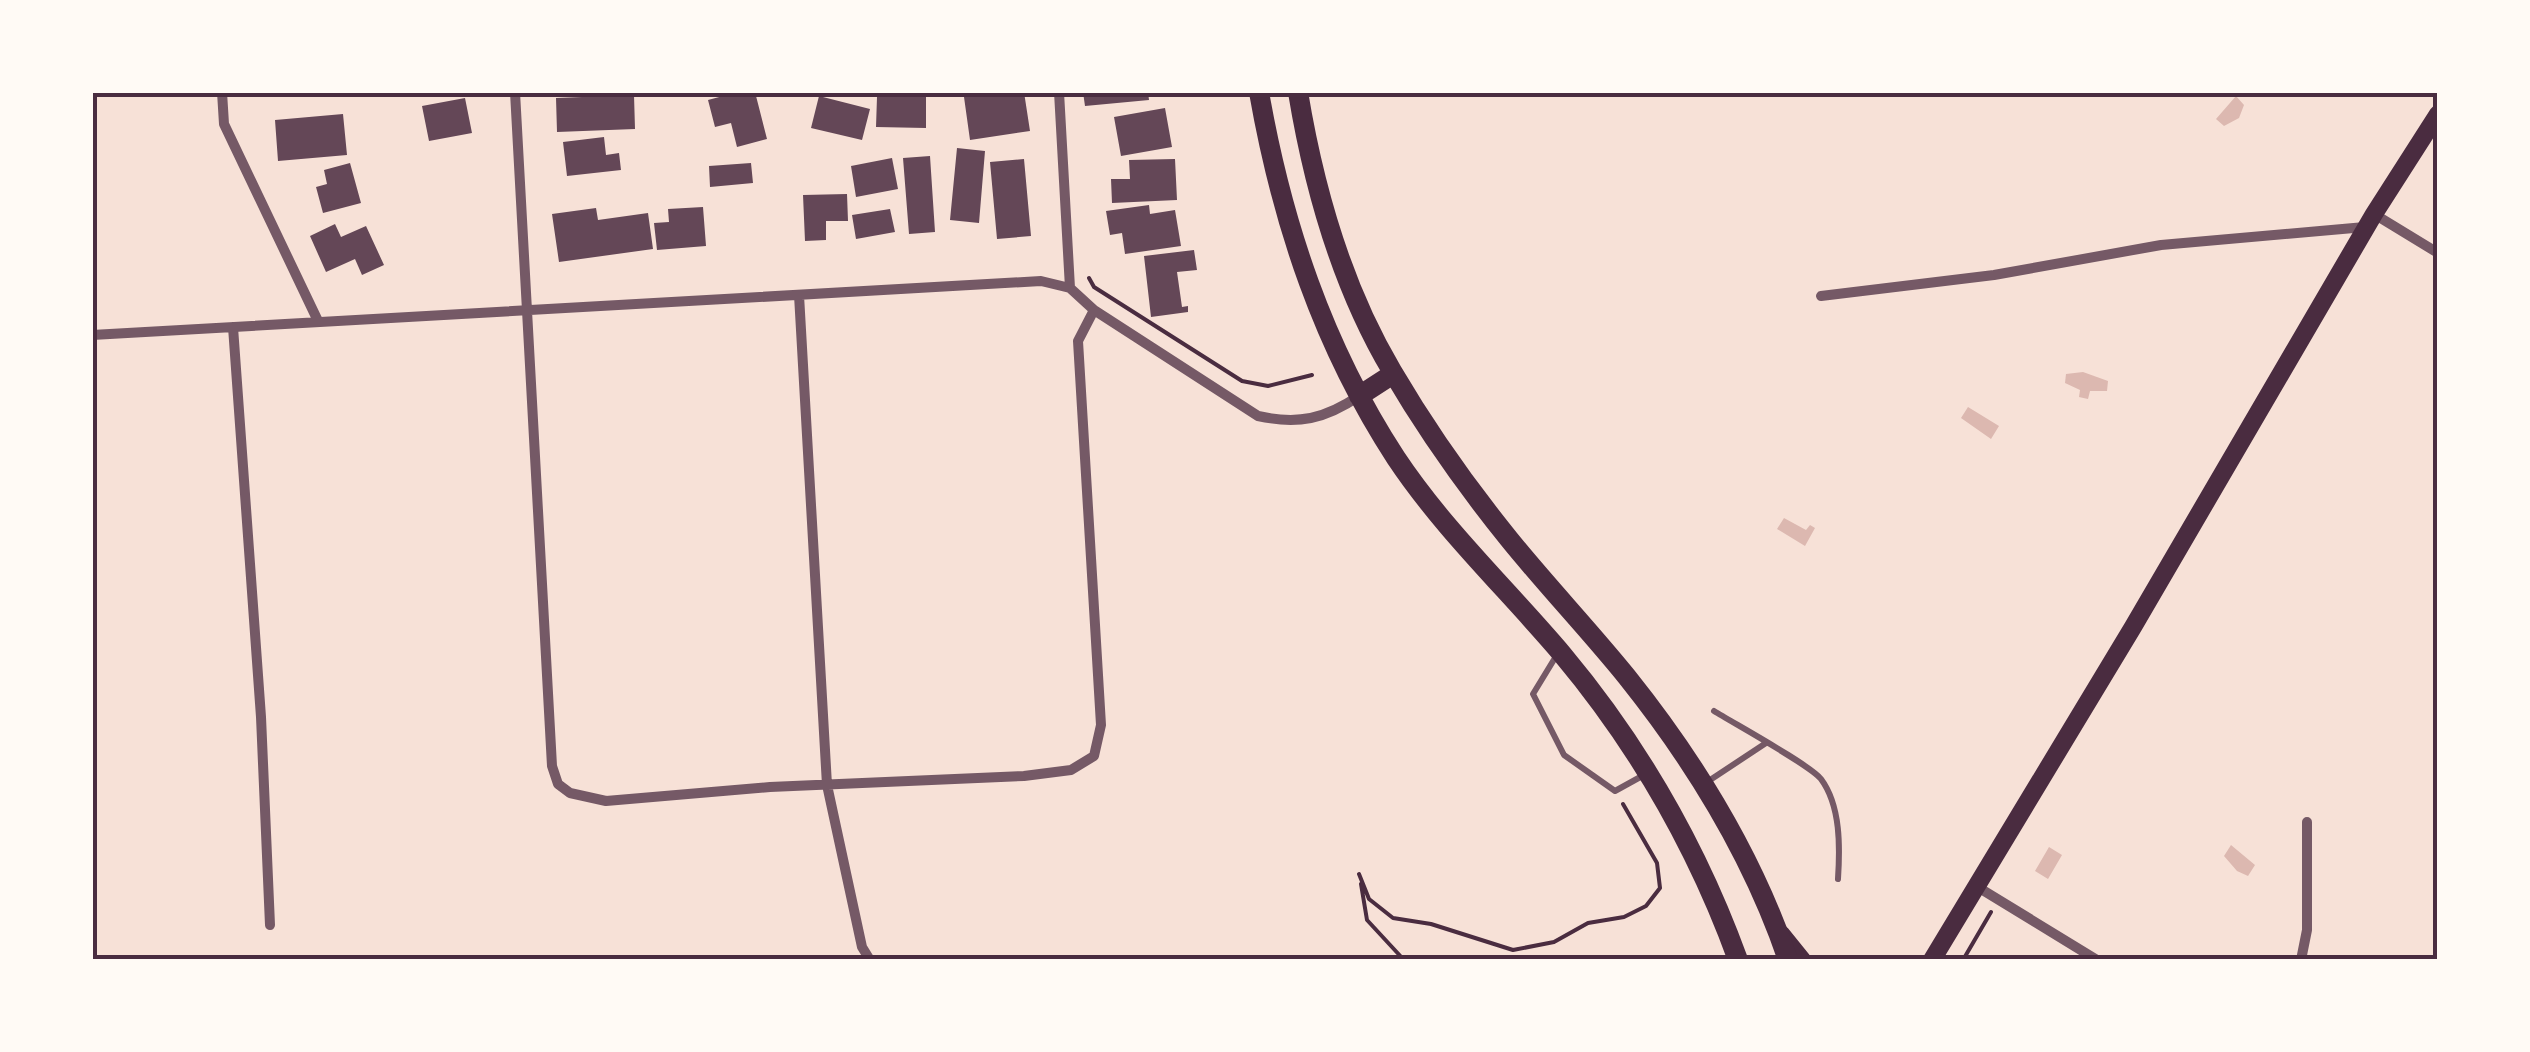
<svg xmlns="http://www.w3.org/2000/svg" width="2530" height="1052" font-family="'Public Sans',sans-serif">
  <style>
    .water { fill: #dcb8b0 }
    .building { fill: #644757 }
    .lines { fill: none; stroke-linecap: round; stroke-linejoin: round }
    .path { stroke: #4a2c40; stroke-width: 4 }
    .service { stroke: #755966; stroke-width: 6 }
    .minor { stroke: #755966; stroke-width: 10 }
    .secondary { stroke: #4a2c40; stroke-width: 18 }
    .trunk { stroke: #4a2c40; stroke-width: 20 }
    .neatline { fill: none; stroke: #4a2c40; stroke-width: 4 }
  </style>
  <rect width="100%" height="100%" fill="#f7e1d7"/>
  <path class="water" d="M 2236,96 L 2244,105 L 2239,118 L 2224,126 L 2216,119 Z
    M 2083,372 L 2108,381 L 2107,391 L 2090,391 L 2088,399 L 2079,397 L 2080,390 L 2065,383 L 2066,374 Z
    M 1968,407 L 1999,426 L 1991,439 L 1961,418 Z
    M 1784,518 L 1806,530 L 1810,525 L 1815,528 L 1805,546 L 1777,529 Z
    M 2231,845 L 2255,865 L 2248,876 L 2237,871 L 2224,856 Z
    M 2049,847 L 2062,855 L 2048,879 L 2035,871 Z"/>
  <path class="building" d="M 738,92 L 755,92 L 767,139 L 737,147 L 731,123 L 715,127 L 708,100 Z
    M 993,92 L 1024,92 L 1030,131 L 970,140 L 964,97 Z
    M 1083,92 L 1148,92 L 1149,100 L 1085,106 Z
    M 634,95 L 635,129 L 557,132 L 556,98 Z
    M 819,96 L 870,109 L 862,140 L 811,128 Z
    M 877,97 L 926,97 L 926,128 L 876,127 Z
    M 465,98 L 472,133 L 429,141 L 422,106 Z
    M 1165,108 L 1172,147 L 1121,156 L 1114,117 Z
    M 343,114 L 347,155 L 278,161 L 275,120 Z
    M 604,137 L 606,155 L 619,153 L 621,170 L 567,176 L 563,142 Z
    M 957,148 L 985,151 L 979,223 L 950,220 Z
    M 930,156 L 935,232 L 909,234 L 903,158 Z
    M 892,158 L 898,189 L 856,197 L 851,166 Z
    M 1024,159 L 1031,236 L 997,239 L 990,162 Z
    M 1175,159 L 1177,200 L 1112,203 L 1111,179 L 1130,179 L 1129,160 Z
    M 350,163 L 361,203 L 323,213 L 316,187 L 327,184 L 324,170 Z
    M 751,163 L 753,183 L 710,187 L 709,166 Z
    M 847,194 L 848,221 L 826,221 L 826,240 L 805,241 L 803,195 Z
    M 1149,205 L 1150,214 L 1175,210 L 1181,246 L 1125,254 L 1122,233 L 1110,235 L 1106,211 Z
    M 703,207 L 706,246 L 657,250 L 654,223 L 669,222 L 668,209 Z
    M 596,208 L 598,220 L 648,213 L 653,249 L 559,262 L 552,214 Z
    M 890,209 L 895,232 L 856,239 L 852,215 Z
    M 335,224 L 341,237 L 366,226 L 384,265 L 362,275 L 355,259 L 326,272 L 310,236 Z
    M 1194,250 L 1197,270 L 1177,272 L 1182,307 L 1188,306 L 1188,312 L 1151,317 L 1144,256 Z"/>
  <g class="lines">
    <path class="path" d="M 1089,278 L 1094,287 L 1242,381 L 1268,386 L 1312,375
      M 1359,874 L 1369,899 L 1393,918 L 1431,924 L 1513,950 L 1554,942 L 1588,923 L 1624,917 L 1646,906 L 1660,888 L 1657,863 L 1623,804
      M 1361,884 L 1367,920 L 1404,960
      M 1963,960 L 1991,912"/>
    <path class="service" d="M 1558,653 L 1533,694 L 1564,755 L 1615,791 L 1644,775
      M 1714,711 C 1735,724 1810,765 1821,779 C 1841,806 1840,848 1838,879
      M 1704,784 L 1766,743"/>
    <path class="minor" d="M 222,92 L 224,124 L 318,321
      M 515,92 L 552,766 L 558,784 L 570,793 L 606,801 L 770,787 L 1024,776 L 1071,770 L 1094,756 L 1101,725 L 1078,341 L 1094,310
      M 1059,92 L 1070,288
      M 2374,214 L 2438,253
      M 799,295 L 827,785 L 862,947 L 870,960
      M 1821,296 L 1994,275 L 2161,245 L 2365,227
      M 233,327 L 261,717 L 270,925
      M 92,335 L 1041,281 L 1070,288 L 1094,310 L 1258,416 C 1298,425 1325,419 1359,396
      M 1976,886 L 2097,960
      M 2301,960 L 2307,930 L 2307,822"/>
    <path class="secondary" d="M 1781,934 L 1802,960
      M 1932,960 L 2133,627 L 2374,214 L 2438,114"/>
    <path class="trunk" d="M 1259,92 C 1282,223 1323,346 1396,458 C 1444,530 1506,588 1562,654 C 1639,746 1697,847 1738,960
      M 1298,92 C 1314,189 1342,287 1392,371 C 1426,429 1467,487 1509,539 C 1547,586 1589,630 1627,677 C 1695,762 1753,857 1788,960
      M 1359,396 L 1393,374"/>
  </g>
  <rect width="2530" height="1052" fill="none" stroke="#fffaf5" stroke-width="190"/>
  <rect x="95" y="95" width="2340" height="862" class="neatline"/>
</svg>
